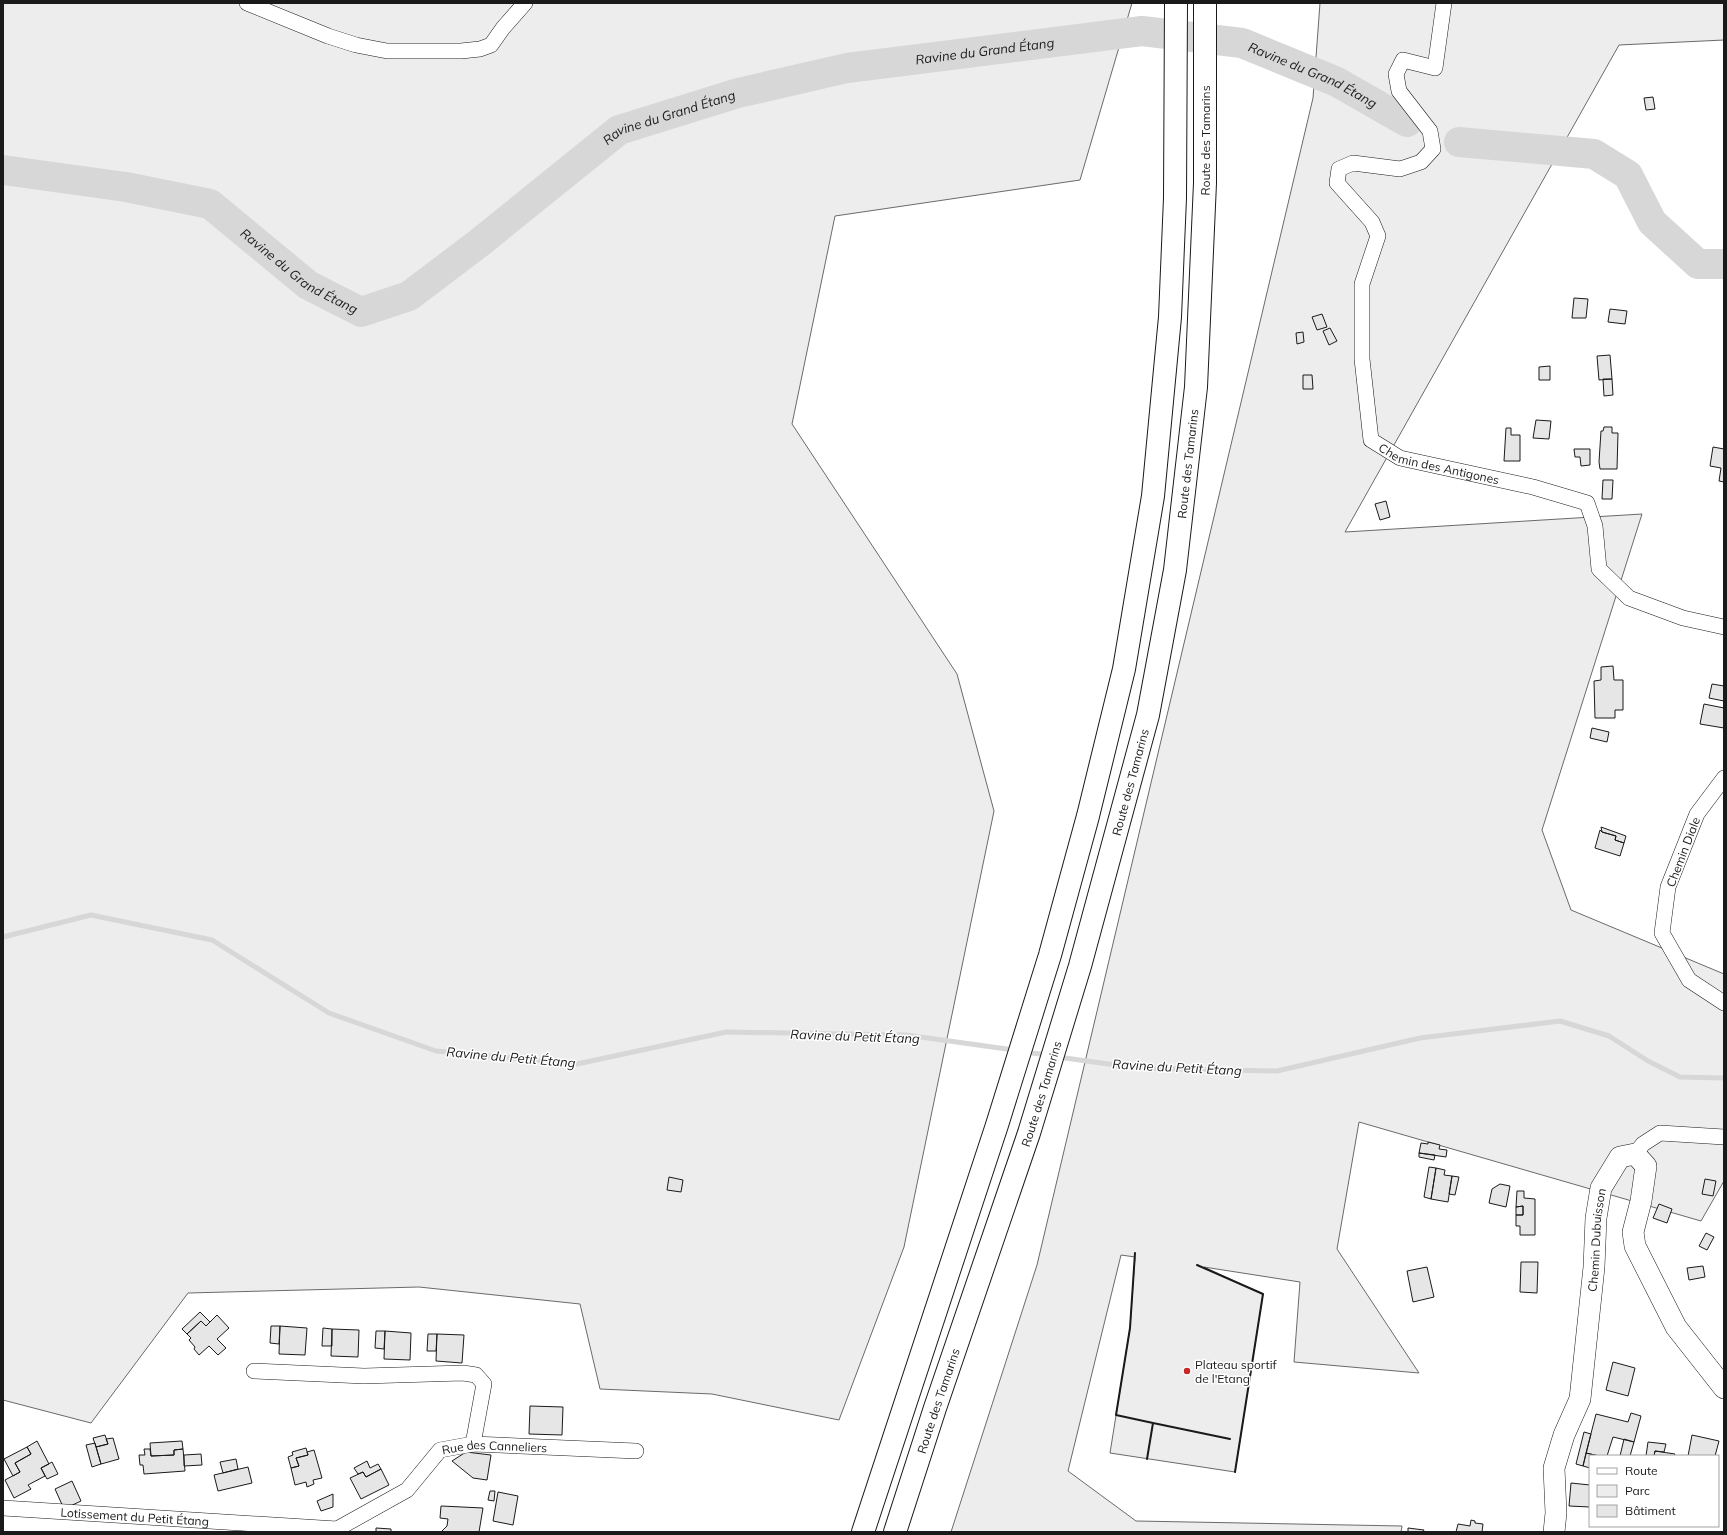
<svg xmlns="http://www.w3.org/2000/svg" width="1727" height="1535" font-family="Mulish,sans-serif">
  <style>
    .green { fill: #ededed; stroke: #6a6a6a }
    .lines { fill: none; stroke-linecap: round; stroke-linejoin: round }
    .stream { stroke: #d7d7d7; stroke-width: 5 }
    .river { stroke: #d7d7d7; stroke-width: 30 }
    .building { fill: #e6e6e6; stroke: #1a1a1a }
    .street-casing { stroke: #1a1a1a; stroke-width: 16 }
    .secondary-casing { stroke: #1a1a1a; stroke-width: 22 }
    .highway-casing { stroke: #1a1a1a; stroke-width: 24 }
    .street { stroke: #fff; stroke-width: 15 }
    .secondary { stroke: #fff; stroke-width: 21 }
    .highway { stroke: #fff; stroke-width: 22 }
    .wall { stroke: #1a1a1a; stroke-width: 2 }
    .poi-dot { fill: #c62828; stroke: #fff; stroke-width: 1.5 }
    .labels { text-anchor: middle; dominant-baseline: central; stroke-width: 3; stroke-linejoin: round; paint-order: stroke }
    .street-label { font-size: 12px; fill: #1a1a1a; stroke: #fff }
    .poi-label { font-size: 12px; fill: #1a1a1a; stroke: #fff; text-anchor: start }
    .water-label { font-size: 13px; font-style: italic; fill: #1a1a1a; stroke: #fff }
  </style>
  <rect width="100%" height="100%" fill="#fff"/>
  <path class="green" d="M 3,3 L 1132,3 L 1080,180 L 835,216 L 792,424 L 957,674 L 994,811 L 904,1247 L 839,1420 L 712,1394 L 600,1389 L 580,1304 L 419,1287 L 188,1293 L 91,1423 L 3,1400 Z
    M 1320,3 L 1724,3 L 1724,40 L 1619,45 L 1345,532 L 1642,514 L 1542,830 L 1571,910 L 1724,974 L 1724,1181 L 1701,1221 L 1359,1122 L 1337,1249 L 1419,1373 L 1294,1362 L 1300,1282 L 1204,1267 L 1263,1294 L 1235,1472 L 1110,1453 L 1130,1328 L 1135,1257 L 1121,1255 L 1068,1471 L 1136,1521 L 1402,1526 L 1401,1532 L 951,1532 L 1037,1265 L 1313,98 Z"/>
  <g class="lines">
    <path class="stream" d="M 3,937 L 91,915 L 212,940 L 329,1013 L 436,1051 L 577,1064 L 726,1032 L 906,1035 L 1014,1050
      M 1024,1052 L 1048,1055
      M 1058,1057 L 1137,1068 L 1277,1071 L 1420,1038 L 1560,1021 L 1609,1036 L 1648,1061 L 1680,1077 L 1724,1078"/>
    <g class="river">
      <path d="M 1459,142 L 1594,154 L 1628,175 L 1652,222 L 1698,264 L 1724,264"/>
      <path id="s1" d="M 3,170 L 126,187 L 210,204 L 308,285 L 361,312 L 409,296 L 479,243 L 619,130 L 738,93 L 847,68 L 1142,31 L 1242,43 L 1337,82 L 1407,122"/>
    </g>
  </g>
  <path class="building" d="M 1653,97 L 1655,109 L 1646,110 L 1644,98 Z
    M 1574,298 L 1588,299 L 1586,318 L 1572,318 Z
    M 1610,309 L 1627,311 L 1625,324 L 1608,322 Z
    M 1322,314 L 1327,327 L 1317,330 L 1312,317 Z
    M 1330,328 L 1337,341 L 1329,345 L 1323,331 Z
    M 1303,332 L 1304,342 L 1297,344 L 1296,333 Z
    M 1610,355 L 1612,379 L 1599,380 L 1597,356 Z
    M 1550,366 L 1550,380 L 1539,380 L 1539,367 Z
    M 1303,375 L 1312,375 L 1313,389 L 1303,389 Z
    M 1603,379 L 1612,379 L 1613,395 L 1604,396 Z
    M 1536,420 L 1551,421 L 1549,439 L 1533,438 Z
    M 1604,427 L 1612,427 L 1612,433 L 1618,433 L 1617,469 L 1600,469 L 1599,462 L 1601,431 L 1603,431 Z
    M 1506,428 L 1511,428 L 1511,435 L 1520,435 L 1520,461 L 1504,461 Z
    M 1713,447 L 1724,449 L 1724,482 L 1719,481 L 1721,468 L 1710,466 Z
    M 1574,449 L 1590,449 L 1590,465 L 1581,466 L 1580,457 L 1575,457 Z
    M 1603,480 L 1613,480 L 1612,499 L 1602,499 Z
    M 1386,501 L 1390,517 L 1380,520 L 1375,504 Z
    M 1613,666 L 1614,680 L 1623,680 L 1623,710 L 1615,710 L 1615,718 L 1595,718 L 1594,681 L 1601,680 L 1601,667 Z
    M 1712,684 L 1724,686 L 1724,701 L 1709,698 Z
    M 1704,704 L 1724,708 L 1724,728 L 1700,724 Z
    M 1592,728 L 1609,732 L 1607,742 L 1590,738 Z
    M 1601,827 L 1626,836 L 1624,843 L 1615,840 L 1616,836 L 1602,832 Z
    M 1600,830 L 1602,832 L 1616,836 L 1615,840 L 1624,843 L 1620,856 L 1595,848 Z
    M 1428,1142 L 1440,1145 L 1439,1149 L 1447,1150 L 1446,1157 L 1419,1153 L 1421,1143 L 1428,1144 Z
    M 1419,1153 L 1435,1155 L 1434,1160 L 1419,1157 Z
    M 1429,1167 L 1436,1168 L 1431,1199 L 1424,1197 Z
    M 1436,1168 L 1445,1170 L 1444,1175 L 1452,1176 L 1448,1202 L 1431,1199 Z
    M 1452,1176 L 1459,1177 L 1455,1195 L 1449,1194 Z
    M 669,1177 L 683,1180 L 681,1192 L 667,1190 Z
    M 1705,1179 L 1716,1181 L 1713,1196 L 1702,1194 Z
    M 1500,1184 L 1510,1186 L 1506,1207 L 1489,1203 L 1492,1189 Z
    M 1517,1191 L 1524,1191 L 1524,1198 L 1535,1199 L 1535,1235 L 1520,1235 L 1520,1226 L 1516,1226 L 1516,1215 L 1523,1215 L 1523,1206 L 1516,1207 Z
    M 1659,1204 L 1672,1209 L 1667,1223 L 1653,1218 Z
    M 1523,1206 L 1523,1215 L 1516,1215 L 1516,1207 Z
    M 1706,1233 L 1714,1237 L 1707,1250 L 1699,1246 Z
    M 1521,1262 L 1538,1262 L 1537,1293 L 1520,1292 Z
    M 1703,1266 L 1705,1277 L 1689,1280 L 1687,1268 Z
    M 1427,1267 L 1434,1297 L 1413,1302 L 1407,1271 Z
    M 200,1312 L 210,1322 L 206,1326 L 201,1321 L 187,1334 L 182,1329 Z
    M 217,1315 L 229,1328 L 217,1339 L 226,1348 L 218,1355 L 209,1346 L 199,1355 L 194,1349 L 195,1347 L 189,1340 L 191,1338 L 187,1334 L 201,1321 L 206,1326 Z
    M 271,1326 L 280,1326 L 279,1344 L 270,1343 Z
    M 280,1326 L 307,1328 L 305,1355 L 279,1354 Z
    M 323,1328 L 332,1329 L 332,1346 L 322,1346 Z
    M 332,1329 L 359,1330 L 358,1357 L 331,1356 Z
    M 376,1331 L 385,1331 L 384,1349 L 375,1348 Z
    M 385,1331 L 411,1333 L 410,1360 L 384,1359 Z
    M 428,1334 L 437,1334 L 436,1351 L 427,1351 Z
    M 437,1334 L 464,1335 L 462,1363 L 436,1361 Z
    M 1613,1362 L 1635,1368 L 1628,1396 L 1606,1390 Z
    M 530,1406 L 563,1407 L 562,1435 L 529,1434 Z
    M 1631,1413 L 1641,1416 L 1634,1442 L 1613,1437 L 1607,1456 L 1599,1456 L 1586,1453 L 1596,1414 L 1628,1422 Z
    M 1584,1432 L 1591,1434 L 1583,1466 L 1576,1464 Z
    M 105,1435 L 108,1444 L 96,1447 L 93,1438 Z
    M 1692,1435 L 1719,1441 L 1715,1456 L 1688,1456 Z
    M 113,1438 L 119,1459 L 101,1464 L 96,1447 L 108,1444 L 106,1439 Z
    M 1624,1439 L 1634,1442 L 1630,1456 L 1620,1456 Z
    M 37,1441 L 49,1464 L 41,1468 L 45,1476 L 28,1485 L 31,1489 L 14,1498 L 5,1480 L 20,1472 L 15,1463 L 31,1454 L 27,1447 Z
    M 182,1441 L 183,1449 L 174,1450 L 174,1455 L 151,1456 L 150,1443 Z
    M 1648,1442 L 1666,1444 L 1664,1452 L 1655,1451 L 1654,1456 L 1646,1456 Z
    M 95,1443 L 101,1464 L 92,1467 L 86,1445 Z
    M 27,1447 L 31,1454 L 15,1463 L 20,1472 L 13,1476 L 4,1459 Z
    M 306,1448 L 308,1455 L 296,1458 L 299,1466 L 291,1468 L 288,1457 L 293,1455 L 292,1452 Z
    M 144,1449 L 150,1449 L 151,1456 L 174,1455 L 174,1450 L 183,1449 L 185,1471 L 144,1474 L 143,1465 L 140,1465 L 139,1455 L 145,1455 Z
    M 314,1450 L 322,1478 L 313,1480 L 314,1484 L 307,1487 L 306,1482 L 295,1485 L 291,1468 L 299,1466 L 296,1458 L 308,1455 L 307,1452 Z
    M 1655,1451 L 1675,1454 L 1674,1456 L 1654,1456 Z
    M 466,1452 L 491,1455 L 487,1480 L 473,1478 L 452,1461 Z
    M 1586,1453 L 1599,1456 L 1590,1456 L 1590,1468 L 1583,1466 Z
    M 201,1454 L 202,1465 L 184,1466 L 184,1455 Z
    M 236,1459 L 238,1469 L 223,1473 L 220,1462 Z
    M 367,1461 L 370,1468 L 378,1464 L 381,1469 L 366,1477 L 363,1472 L 358,1474 L 354,1468 Z
    M 52,1462 L 58,1474 L 47,1479 L 41,1468 Z
    M 248,1467 L 252,1483 L 218,1491 L 214,1475 Z
    M 381,1469 L 389,1485 L 361,1499 L 350,1478 L 363,1472 L 366,1477 Z
    M 72,1481 L 81,1501 L 64,1509 L 55,1489 Z
    M 1571,1483 L 1590,1485 L 1590,1507 L 1569,1506 Z
    M 490,1491 L 495,1491 L 494,1501 L 488,1500 Z
    M 498,1492 L 518,1496 L 513,1525 L 493,1521 Z
    M 333,1494 L 333,1507 L 321,1511 L 317,1501 Z
    M 441,1506 L 483,1508 L 479,1532 L 441,1532 L 447,1526 L 448,1519 L 440,1518 Z
    M 1471,1520 L 1475,1521 L 1475,1523 L 1483,1524 L 1482,1532 L 1456,1532 L 1458,1524 L 1470,1526 Z
    M 376,1528 L 391,1529 L 391,1532 L 376,1532 Z
    M 1408,1528 L 1424,1530 L 1423,1532 L 1408,1532 Z"/>
  <g class="lines">
    <g class="street-casing">
      <g id="street">
        <path d="M 247,3 L 328,36 L 356,45 L 387,51 L 461,51 L 480,49 L 491,45 L 503,28 L 525,3"/>
        <path id="s2" d="M 1444,3 L 1435,68 L 1403,60 L 1396,74 L 1399,91 L 1430,131 L 1433,149 L 1421,162 L 1400,169 L 1353,163 L 1339,169 L 1337,183 L 1372,222 L 1378,236 L 1362,284 L 1362,359 L 1371,440 L 1400,458 L 1533,487 L 1587,503 L 1595,526 L 1599,569 L 1629,598 L 1683,618 L 1724,627"/>
        <path d="M 1724,778 L 1697,814 L 1668,887 L 1662,933 L 1689,980 L 1724,1003"/>
        <path d="M 1635,1154 L 1643,1144 L 1660,1133 L 1724,1137"/>
        <path d="M 254,1371 L 364,1376 L 463,1373 L 476,1375 L 484,1384 L 473,1444"/>
        <path id="s3" d="M 3,1508 L 337,1529"/>
        <path id="s4" d="M 338,1532 L 337,1529 L 407,1490 L 440,1450 L 473,1444 L 636,1451"/>
      </g>
    </g>
    <g class="secondary-casing">
      <g id="secondary">
        <path id="s5" d="M 1554,1532 L 1556,1513 L 1554,1468 L 1564,1435 L 1580,1399 L 1594,1267 L 1596,1218 L 1601,1188 L 1620,1157 L 1635,1154 L 1646,1166 L 1641,1201 L 1633,1232 L 1635,1246 L 1676,1327 L 1724,1388"/>
      </g>
    </g>
    <g class="highway-casing">
      <g id="highway">
        <path d="M 863,1532 L 997,1125 L 1050,955 L 1088,816 L 1124,669 L 1153,496 L 1170,317 L 1175,198 L 1176,3"/>
        <path id="s6" d="M 895,1532 L 935,1408 L 1029,1133 L 1080,966 L 1148,715 L 1175,570 L 1196,387 L 1205,183 L 1205,3"/>
      </g>
    </g>
    <use href="#street" class="street"/>
    <use href="#secondary" class="secondary"/>
    <use href="#highway" class="highway"/>
    <path class="wall" d="M 1135,1253 L 1130,1328 L 1116,1415 L 1153,1423 L 1147,1459
      M 1197,1265 L 1263,1294 L 1235,1472
      M 1153,1423 L 1230,1439"/>
  </g>
  <circle class="poi-dot" cx="1187" cy="1371" r="4"/>
  <g class="labels">
    <g class="street-label">
      <text stroke="none"><textPath href="#s6" startOffset="1434">Route des Tamarins</textPath></text>
      <text stroke="none"><textPath href="#s2" startOffset="665">Chemin des Antigones</textPath></text>
      <text stroke="none"><textPath href="#s6" startOffset="1110">Route des Tamarins</textPath></text>
      <text stroke="none"><textPath href="#s6" startOffset="786">Route des Tamarins</textPath></text>
      <text transform="translate(1683 852) rotate(-69)">Chemin Diale</text>
      <text stroke="none"><textPath href="#s6" startOffset="462">Route des Tamarins</textPath></text>
      <text stroke="none"><textPath href="#s5" startOffset="298">Chemin Dubuisson</textPath></text>
      <text stroke="none"><textPath href="#s6" startOffset="138">Route des Tamarins</textPath></text>
      <text stroke="none"><textPath href="#s4" startOffset="190">Rue des Canneliers</textPath></text>
      <text stroke="none"><textPath href="#s3" startOffset="132">Lotissement du Petit Étang</textPath></text>
    </g>
    <g class="poi-label">
      <text x="1195" y="1364">Plateau sportif<tspan x="1195" dy="14">de l'Etang</tspan></text>
    </g>
    <g class="water-label">
      <text stroke="none"><textPath href="#s1" startOffset="1090">Ravine du Grand Étang</textPath></text>
      <text stroke="none"><textPath href="#s1" startOffset="1427">Ravine du Grand Étang</textPath></text>
      <text stroke="none"><textPath href="#s1" startOffset="766">Ravine du Grand Étang</textPath></text>
      <text stroke="none"><textPath href="#s1" startOffset="322">Ravine du Grand Étang</textPath></text>
      <text transform="translate(855 1036) rotate(2)">Ravine du Petit Étang</text>
      <text transform="translate(511 1057) rotate(5)">Ravine du Petit Étang</text>
      <text transform="translate(1177 1067) rotate(3)">Ravine du Petit Étang</text>
    </g>
  </g>
  <rect width="1727" height="1535" fill="none" stroke="#1a1a1a" stroke-width="8"/>
  <rect x="1589" y="1455" width="130" height="72" fill="#ffffff" stroke="#a3a3a3"/>
  <rect x="1597" y="1468" width="20" height="6" fill="#ffffff" stroke="#a3a3a3"/>
  <text x="1625" y="1475" font-size="12" fill="#1a1a1a">Route</text>
  <rect x="1597" y="1485" width="20" height="12" fill="#ededed" stroke="#a3a3a3"/>
  <text x="1625" y="1495" font-size="12" fill="#1a1a1a">Parc</text>
  <rect x="1597" y="1505" width="20" height="12" fill="#e6e6e6" stroke="#a3a3a3"/>
  <text x="1625" y="1515" font-size="12" fill="#1a1a1a">Bâtiment</text>
</svg>
